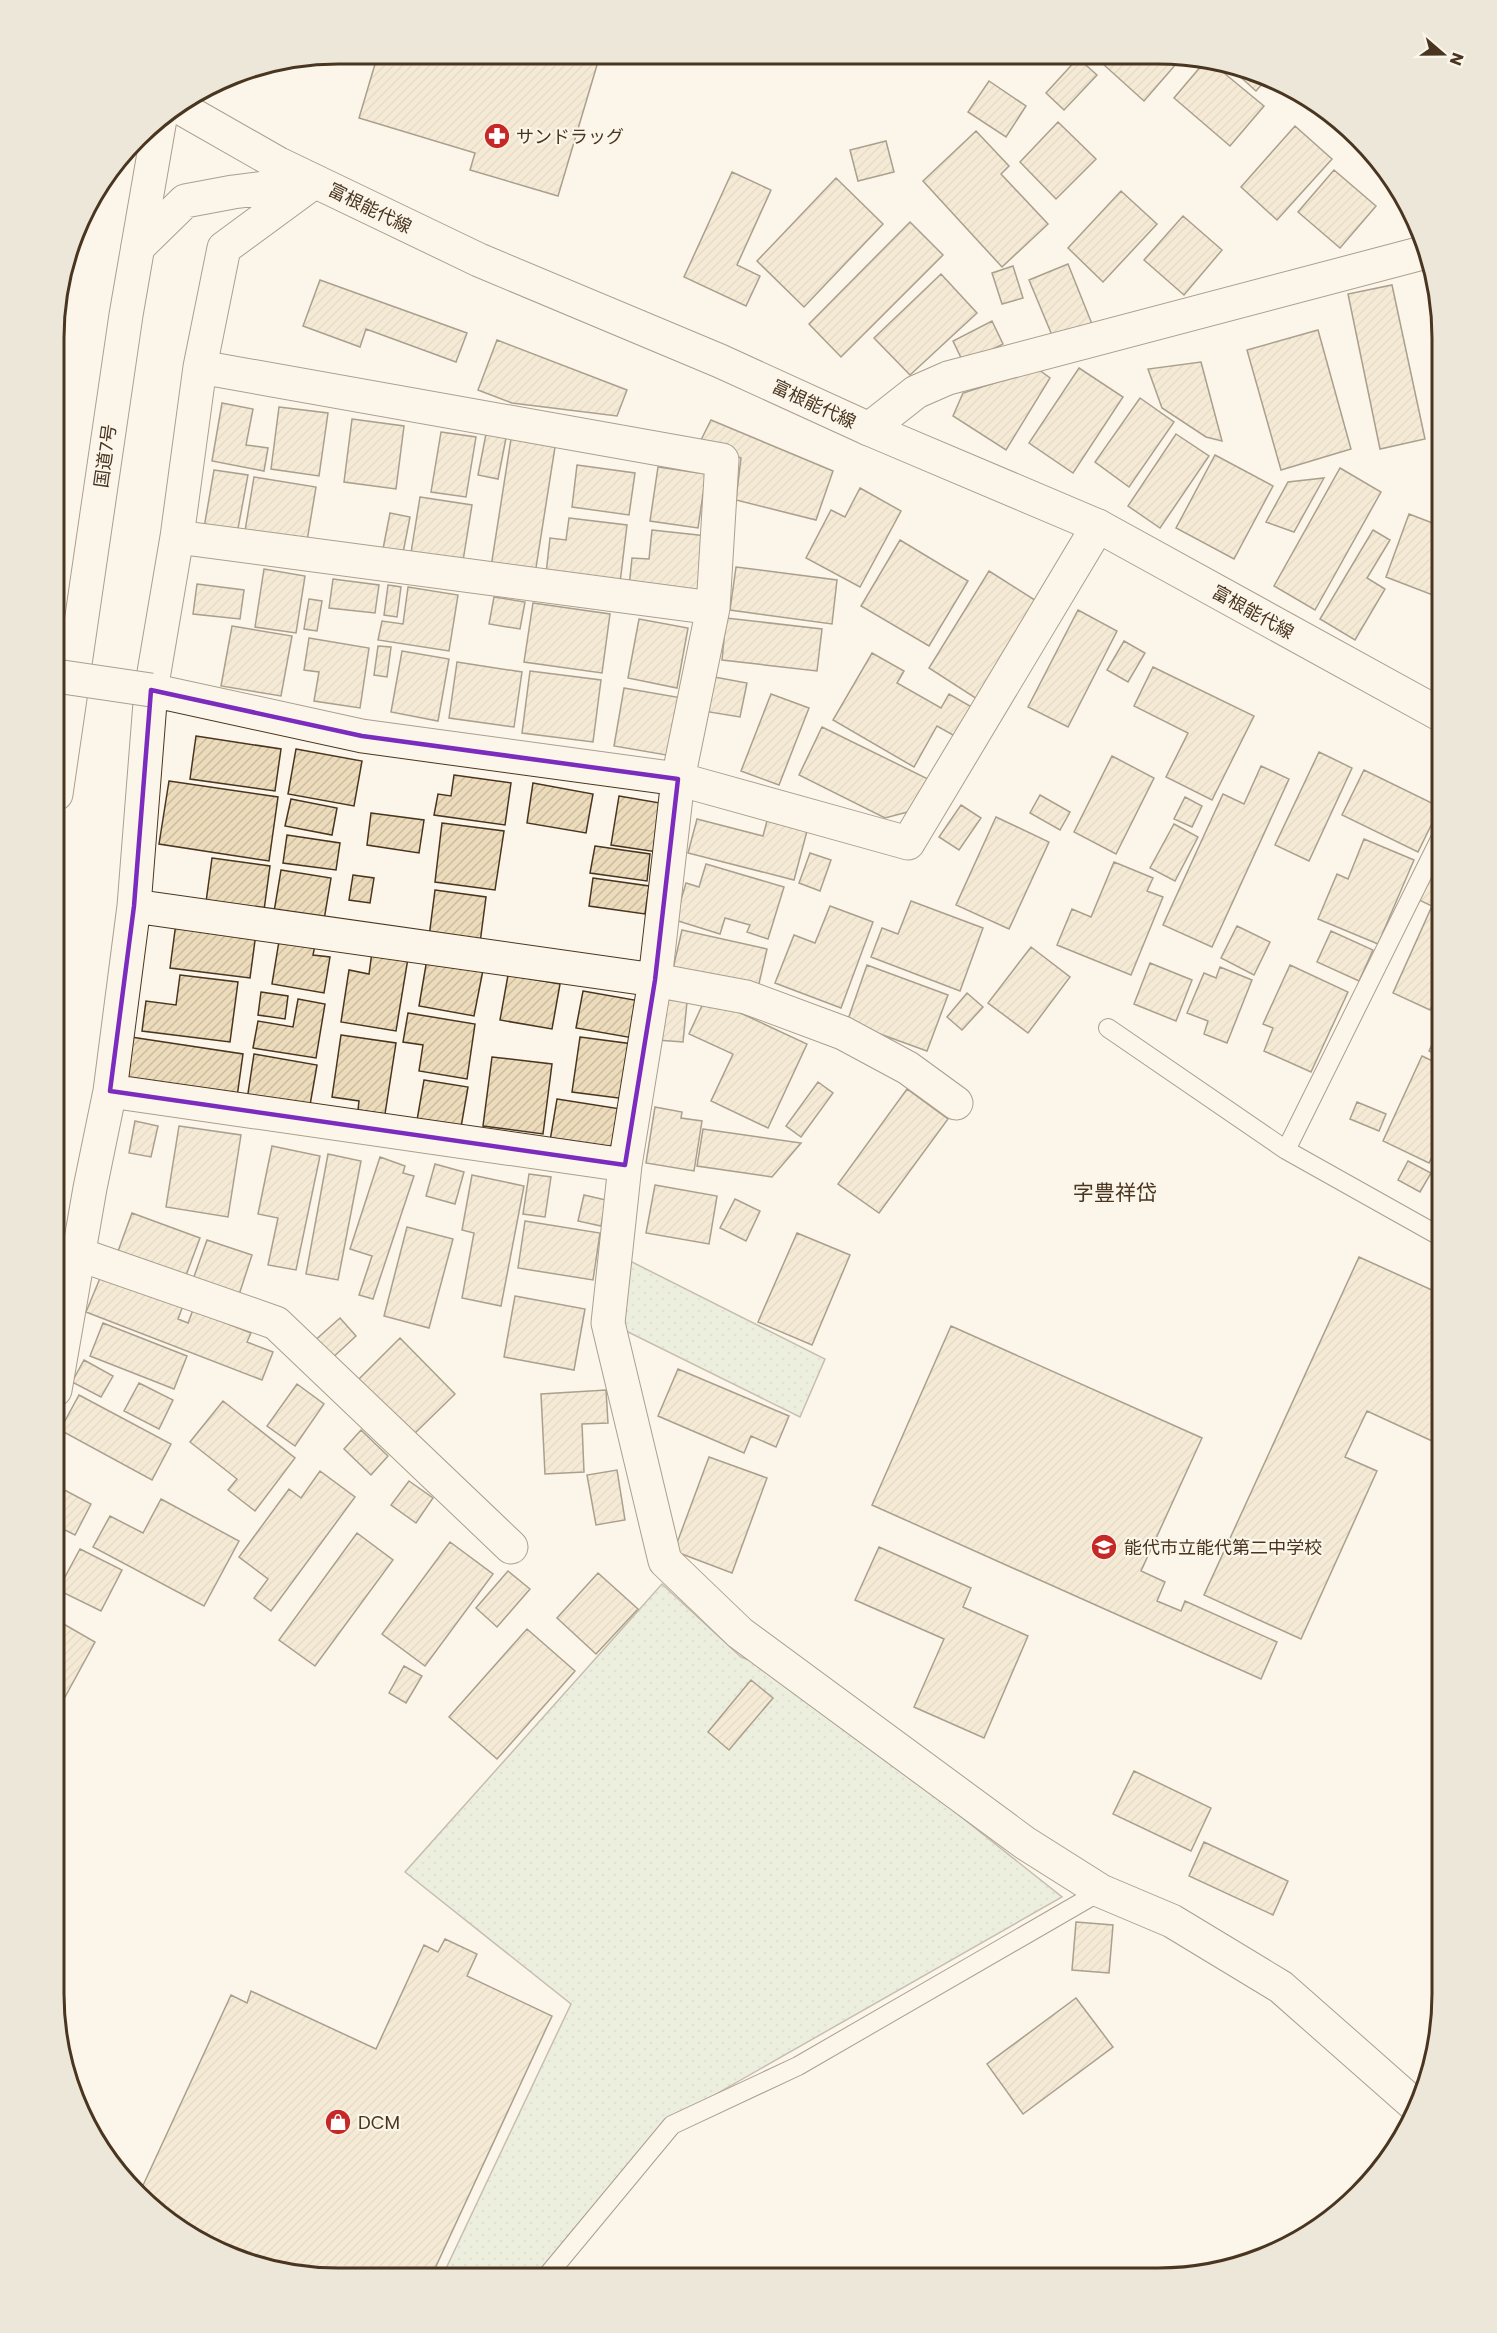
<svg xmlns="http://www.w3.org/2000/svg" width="1497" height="2333" font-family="Poppins,'Noto Sans JP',sans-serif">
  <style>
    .grass { fill: url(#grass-dots); stroke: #887966; stroke-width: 1.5 }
    .building { fill: url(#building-hatch); stroke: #4a3520; stroke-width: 1.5 }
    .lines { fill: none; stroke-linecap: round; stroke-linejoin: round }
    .service-casing { stroke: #4a3520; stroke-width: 20 }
    .minor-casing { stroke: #4a3520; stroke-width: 35 }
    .secondary-casing { stroke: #4a3520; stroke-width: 35 }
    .trunk-casing { stroke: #4a3520; stroke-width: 35 }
    .service { stroke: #fbf6e9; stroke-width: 18 }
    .minor { stroke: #fbf6e9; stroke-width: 33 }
    .secondary { stroke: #fbf6e9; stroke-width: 33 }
    .trunk { stroke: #fbf6e9; stroke-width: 33 }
    .minor-bridge-casing { stroke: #4a3520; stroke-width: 35; stroke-linecap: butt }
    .minor-bridge { stroke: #fbf6e9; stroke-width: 33 }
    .marked { fill: none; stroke: #7b2cbf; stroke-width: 4.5; stroke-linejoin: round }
    .labels { text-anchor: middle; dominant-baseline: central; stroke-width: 4.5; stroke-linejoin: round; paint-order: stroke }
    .poi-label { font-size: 18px; fill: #4a3520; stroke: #fbf6e9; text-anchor: start }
    .street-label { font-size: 18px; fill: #4a3520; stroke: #fbf6e9 }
    .quarter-label { font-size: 21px; fill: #4a3520; stroke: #fbf6e9 }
    .rim { fill: none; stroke: #4a3520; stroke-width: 3 }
  </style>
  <defs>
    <pattern id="grass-dots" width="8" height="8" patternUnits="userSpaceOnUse" patternTransform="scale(1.5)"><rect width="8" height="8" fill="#dce7d0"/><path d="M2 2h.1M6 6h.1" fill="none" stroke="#bec7b2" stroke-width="1.8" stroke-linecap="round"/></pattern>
    <pattern id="building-hatch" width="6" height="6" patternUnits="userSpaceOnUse" patternTransform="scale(1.5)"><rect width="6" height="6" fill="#ecdcbc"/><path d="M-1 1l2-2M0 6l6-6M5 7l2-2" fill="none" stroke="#ccbda1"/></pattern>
  </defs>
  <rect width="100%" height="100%" fill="#fbf6e9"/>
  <path class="grass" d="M 628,1260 L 825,1359 L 800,1417 L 622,1329 Z
    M 662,1584 L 741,1657 L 769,1668 L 847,1726 L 1062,1897 L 660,2126 L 534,2277 L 442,2277 L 571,2004 L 405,1872 Z"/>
  <path class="building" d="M 378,54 L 600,55 L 558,196 L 470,170 L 475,153 L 359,118 Z
    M 1110,56 L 1183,56 L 1144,101 L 1103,64 Z
    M 1078,58 L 1097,75 L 1064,110 L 1046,93 Z
    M 1207,59 L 1264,106 L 1230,146 L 1174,98 Z
    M 1226,64 L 1267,75 L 1269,76 L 1256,91 Z
    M 989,81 L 1026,106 L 1006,137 L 968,112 Z
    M 1058,122 L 1096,159 L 1056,199 L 1020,162 Z
    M 1295,126 L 1332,159 L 1277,220 L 1241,187 Z
    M 976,131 L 1009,166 L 1001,174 L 1048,224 L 1002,267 L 923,181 Z
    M 886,141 L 894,172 L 858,181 L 850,150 Z
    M 1334,170 L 1376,206 L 1340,248 L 1298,212 Z
    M 732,172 L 771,190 L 737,265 L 760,276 L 746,306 L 684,277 Z
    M 836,178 L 883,224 L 804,307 L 757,261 Z
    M 1121,191 L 1157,224 L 1103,282 L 1068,248 Z
    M 1183,216 L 1222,250 L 1184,295 L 1144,260 Z
    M 910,222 L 943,255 L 841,357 L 809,324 Z
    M 1068,264 L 1092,324 L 1054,340 L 1029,280 Z
    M 1013,266 L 1023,298 L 1002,304 L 992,273 Z
    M 941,274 L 977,313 L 910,375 L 874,338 Z
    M 320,280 L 467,333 L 456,362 L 366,329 L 360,347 L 303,326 Z
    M 1392,285 L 1425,439 L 1380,449 L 1348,294 Z
    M 1438,313 L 1443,338 L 1443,413 L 1432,314 Z
    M 992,321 L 1003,344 L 964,364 L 953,341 Z
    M 1318,330 L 1351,449 L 1281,470 L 1247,350 Z
    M 497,340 L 627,390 L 617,416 L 512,403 L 478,390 Z
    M 1201,362 L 1222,441 L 1206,437 L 1162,408 L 1148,369 Z
    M 1079,368 L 1123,397 L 1073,473 L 1029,443 Z
    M 1038,369 L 1050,378 L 1006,450 L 953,416 L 963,393 Z
    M 1140,398 L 1174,422 L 1129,487 L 1095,462 Z
    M 222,403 L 253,409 L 246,445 L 268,448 L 264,471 L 212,461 Z
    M 279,407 L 328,413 L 319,476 L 271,469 Z
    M 352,419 L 404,426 L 396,489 L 344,482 Z
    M 711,420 L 833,471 L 816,520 L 736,500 L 741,458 L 700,442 Z
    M 441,432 L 476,437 L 466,497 L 431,492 Z
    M 486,434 L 506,438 L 498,479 L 478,475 Z
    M 1176,434 L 1209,456 L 1160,528 L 1128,506 Z
    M 511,439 L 555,447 L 535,574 L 491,567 Z
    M 1215,455 L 1273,486 L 1234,559 L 1176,528 Z
    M 577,465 L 635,473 L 629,515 L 572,507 Z
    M 658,467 L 706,474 L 698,528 L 650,521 Z
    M 1340,468 L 1381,492 L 1315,610 L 1274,586 Z
    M 214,470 L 248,475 L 237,534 L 204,528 Z
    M 254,477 L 316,487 L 307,541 L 245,531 Z
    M 1324,478 L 1294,532 L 1266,522 L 1288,482 Z
    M 860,488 L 901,511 L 860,587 L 806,558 L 831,510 L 845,517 Z
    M 420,497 L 472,505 L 462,567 L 410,559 Z
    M 390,513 L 410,517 L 402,558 L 382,554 Z
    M 1409,514 L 1443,527 L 1443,599 L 1386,577 Z
    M 569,518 L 627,525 L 620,583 L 546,574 L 550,538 L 566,540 Z
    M 652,530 L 707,536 L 700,595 L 629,587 L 632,558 L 649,559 Z
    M 1373,530 L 1390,540 L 1367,578 L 1385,589 L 1355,640 L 1320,619 Z
    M 900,540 L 968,581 L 929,646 L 861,606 Z
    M 736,567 L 837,580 L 832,624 L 730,610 Z
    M 264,569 L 305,576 L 296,633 L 255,627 Z
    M 989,571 L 1038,602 L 977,699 L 929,668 Z
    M 333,579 L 379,585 L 375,613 L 329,608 Z
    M 197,584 L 244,590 L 240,619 L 193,614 Z
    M 388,585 L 401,587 L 397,617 L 384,615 Z
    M 408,587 L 458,595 L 449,651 L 378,640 L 382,621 L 403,624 Z
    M 494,597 L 525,602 L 520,629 L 489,624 Z
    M 309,599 L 322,601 L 317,631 L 304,629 Z
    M 533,603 L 610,614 L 602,673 L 524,662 Z
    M 1078,610 L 1117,631 L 1068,727 L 1028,707 Z
    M 726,618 L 822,629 L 817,671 L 722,660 Z
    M 639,619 L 688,628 L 677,688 L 628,678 Z
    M 232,626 L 292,636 L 281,696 L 221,686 Z
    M 309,638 L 369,648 L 360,708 L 314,701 L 319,672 L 304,670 Z
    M 1124,641 L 1145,653 L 1128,682 L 1107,670 Z
    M 378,646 L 391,647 L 387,677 L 374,675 Z
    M 402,651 L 449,659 L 438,721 L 391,712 Z
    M 872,653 L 904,671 L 897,683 L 941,708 L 949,694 L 977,710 L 960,739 L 937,726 L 914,767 L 833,720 Z
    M 1443,660 L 1443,689 L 1433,685 Z
    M 457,662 L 522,672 L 514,727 L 449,718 Z
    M 1153,667 L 1254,716 L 1212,800 L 1166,777 L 1188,733 L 1134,706 Z
    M 530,671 L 601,680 L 593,742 L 522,733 Z
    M 709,676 L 747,683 L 740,717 L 703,711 Z
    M 624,688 L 682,698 L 672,756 L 614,746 Z
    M 771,694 L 809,708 L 779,785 L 741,771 Z
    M 822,727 L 930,780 L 915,810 L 885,818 L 799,775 Z
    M 196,736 L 281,749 L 275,791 L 190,779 Z
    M 296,749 L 362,761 L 354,806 L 288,794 Z
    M 1319,752 L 1352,768 L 1309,861 L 1275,845 Z
    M 1112,756 L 1154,778 L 1116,854 L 1074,832 Z
    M 1261,766 L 1289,779 L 1212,947 L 1163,925 L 1223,794 L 1244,804 Z
    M 1364,770 L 1440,807 L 1418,852 L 1342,815 Z
    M 454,775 L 511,783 L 505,825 L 434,815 L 438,794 L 451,796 Z
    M 169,781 L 278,797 L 269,861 L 159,844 Z
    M 533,783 L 593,794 L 586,833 L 527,823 Z
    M 1040,795 L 1070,812 L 1060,830 L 1030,813 Z
    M 619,796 L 666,804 L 657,852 L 611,845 Z
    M 1185,797 L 1202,806 L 1192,827 L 1174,819 Z
    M 291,799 L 337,808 L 332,835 L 285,826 Z
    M 961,805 L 981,818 L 959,850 L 939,837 Z
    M 371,813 L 424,820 L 419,853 L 367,845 Z
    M 996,817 L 1049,842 L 1009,929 L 956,905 Z
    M 697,819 L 763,836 L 767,821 L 807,831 L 794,880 L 688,853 Z
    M 442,823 L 504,831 L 495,890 L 435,882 Z
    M 1174,824 L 1198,837 L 1175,881 L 1150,868 Z
    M 287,835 L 340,843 L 336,870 L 283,863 Z
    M 1364,839 L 1414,860 L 1378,944 L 1318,919 L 1337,874 L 1348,879 Z
    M 595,846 L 650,854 L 647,881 L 590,873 Z
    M 810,853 L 831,860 L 820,891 L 799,883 Z
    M 212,858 L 270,866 L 264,910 L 206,902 Z
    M 1114,862 L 1153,878 L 1147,891 L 1163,897 L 1131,975 L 1057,945 L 1072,909 L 1091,917 Z
    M 706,864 L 784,887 L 768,939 L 747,932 L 750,925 L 725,918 L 720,934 L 675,920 L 686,883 L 699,887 Z
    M 281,870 L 331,878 L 324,920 L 274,912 Z
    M 353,875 L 374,878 L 370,903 L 349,900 Z
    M 1430,875 L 1443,881 L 1443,982 L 1430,1010 L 1393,993 L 1432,906 L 1419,900 Z
    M 593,878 L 649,886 L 645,914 L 589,906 Z
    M 435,890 L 486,897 L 480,943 L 429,937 Z
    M 911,901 L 983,928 L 960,991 L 871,957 L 882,928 L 898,934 Z
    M 830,906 L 873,922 L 841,1008 L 775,983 L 794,935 L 815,943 Z
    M 176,923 L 256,933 L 250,978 L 170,968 Z
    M 1237,926 L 1270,942 L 1254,975 L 1221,958 Z
    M 682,930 L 767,949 L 757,992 L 672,973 Z
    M 1331,931 L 1373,950 L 1359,981 L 1317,962 Z
    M 280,935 L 316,940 L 313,955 L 330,957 L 324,993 L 272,984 Z
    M 1031,947 L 1070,977 L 1028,1033 L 988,1003 Z
    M 372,952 L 408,958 L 396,1031 L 341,1022 L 349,970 L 369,974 Z
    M 427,959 L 483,970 L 474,1016 L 419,1006 Z
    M 1150,963 L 1192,980 L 1176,1021 L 1134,1004 Z
    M 867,965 L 948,995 L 927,1051 L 880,1034 L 878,1040 L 845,1028 Z
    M 1290,965 L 1348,992 L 1311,1072 L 1264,1051 L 1273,1028 L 1263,1024 Z
    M 1220,967 L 1252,980 L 1227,1043 L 1204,1034 L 1208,1021 L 1187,1013 L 1204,973 L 1216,978 Z
    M 180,975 L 238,982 L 230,1042 L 142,1031 L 146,1001 L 176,1005 Z
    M 508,975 L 560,984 L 552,1029 L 500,1020 Z
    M 583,991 L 640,1001 L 633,1038 L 576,1028 Z
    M 261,992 L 288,996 L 285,1019 L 258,1015 Z
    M 967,993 L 983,1007 L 962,1030 L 947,1017 Z
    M 706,997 L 807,1044 L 768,1128 L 711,1101 L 733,1054 L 689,1034 Z
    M 298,999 L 325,1004 L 316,1058 L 253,1048 L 258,1021 L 293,1027 Z
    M 663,999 L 687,1002 L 683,1042 L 657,1040 Z
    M 408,1013 L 475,1024 L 467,1079 L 419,1071 L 423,1045 L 403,1042 Z
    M 1443,1022 L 1443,1058 L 1429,1051 Z
    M 341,1035 L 396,1043 L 385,1114 L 358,1110 L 359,1101 L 332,1097 Z
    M 131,1037 L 243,1054 L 237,1097 L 125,1080 Z
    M 580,1037 L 633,1044 L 626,1099 L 572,1092 Z
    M 254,1054 L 317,1065 L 309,1111 L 247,1100 Z
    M 1422,1056 L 1443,1066 L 1443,1134 L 1429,1163 L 1383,1141 Z
    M 492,1057 L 552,1064 L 543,1134 L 483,1126 Z
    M 424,1080 L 468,1087 L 460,1133 L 416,1126 Z
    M 818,1082 L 833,1093 L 801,1137 L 786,1126 Z
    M 907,1089 L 948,1119 L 879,1213 L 838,1184 Z
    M 557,1099 L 621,1109 L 614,1151 L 550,1141 Z
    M 1357,1102 L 1386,1114 L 1379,1131 L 1350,1119 Z
    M 655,1107 L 682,1112 L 681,1118 L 702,1121 L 694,1171 L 646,1163 Z
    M 135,1121 L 158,1126 L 151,1157 L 129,1153 Z
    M 179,1126 L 241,1135 L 228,1217 L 166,1207 Z
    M 703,1129 L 801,1143 L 772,1177 L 697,1166 Z
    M 272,1146 L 320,1156 L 296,1270 L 268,1265 L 278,1218 L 258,1214 Z
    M 328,1154 L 361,1161 L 338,1280 L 306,1274 Z
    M 380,1157 L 405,1166 L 403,1173 L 414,1176 L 373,1299 L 359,1295 L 372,1256 L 350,1249 Z
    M 1408,1161 L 1431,1173 L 1420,1192 L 1398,1180 Z
    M 435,1164 L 464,1172 L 455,1204 L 426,1196 Z
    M 529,1174 L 551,1177 L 545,1217 L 523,1214 Z
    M 472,1175 L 524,1186 L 501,1306 L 462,1298 L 474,1233 L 462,1230 Z
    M 655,1185 L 717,1196 L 709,1244 L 646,1233 Z
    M 584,1195 L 606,1200 L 601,1226 L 578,1221 Z
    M 735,1199 L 760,1211 L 746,1241 L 720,1228 Z
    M 132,1213 L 200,1238 L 185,1278 L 117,1254 Z
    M 525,1221 L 600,1233 L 593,1280 L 518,1268 Z
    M 407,1227 L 453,1239 L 429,1328 L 384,1316 Z
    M 797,1233 L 850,1255 L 812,1345 L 758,1322 Z
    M 207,1240 L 252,1255 L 236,1304 L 190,1288 Z
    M 1359,1257 L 1443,1295 L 1443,1446 L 1367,1411 L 1345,1457 L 1377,1471 L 1301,1639 L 1204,1595 Z
    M 103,1271 L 184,1303 L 178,1319 L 188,1323 L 193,1310 L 251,1333 L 247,1342 L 273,1352 L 262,1380 L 86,1312 Z
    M 515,1296 L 585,1309 L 574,1370 L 504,1357 Z
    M 340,1318 L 356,1336 L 329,1361 L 312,1343 Z
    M 103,1323 L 187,1356 L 174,1389 L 90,1356 Z
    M 951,1326 L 1202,1438 L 1141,1571 L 1165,1582 L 1157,1601 L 1181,1611 L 1185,1601 L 1277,1642 L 1261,1679 L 872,1505 Z
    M 400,1338 L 455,1394 L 414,1434 L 355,1383 Z
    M 84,1360 L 113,1376 L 101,1397 L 72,1382 Z
    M 678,1369 L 789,1416 L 776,1447 L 751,1436 L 744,1453 L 658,1416 Z
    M 139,1383 L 173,1400 L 159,1429 L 124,1411 Z
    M 297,1384 L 324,1404 L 295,1446 L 267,1426 Z
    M 606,1390 L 608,1423 L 582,1424 L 584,1472 L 545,1474 L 541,1394 Z
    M 79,1395 L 171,1444 L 152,1480 L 60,1430 Z
    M 223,1401 L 295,1458 L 255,1511 L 228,1490 L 237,1479 L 190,1442 Z
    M 361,1430 L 388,1456 L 371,1475 L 344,1449 Z
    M 709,1457 L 767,1478 L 732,1573 L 674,1551 Z
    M 617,1470 L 625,1520 L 596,1525 L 587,1475 Z
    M 320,1471 L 355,1497 L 271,1611 L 254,1598 L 268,1579 L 239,1557 L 289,1489 L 301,1498 Z
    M 409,1481 L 433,1498 L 416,1523 L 391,1505 Z
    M 57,1486 L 91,1504 L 75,1535 L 55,1525 L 55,1490 Z
    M 161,1499 L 239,1541 L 204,1606 L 93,1547 L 110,1516 L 143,1533 Z
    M 357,1533 L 393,1560 L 315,1666 L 279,1640 Z
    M 450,1542 L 493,1574 L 425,1666 L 382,1634 Z
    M 879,1547 L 971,1588 L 963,1607 L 1028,1636 L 984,1738 L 914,1707 L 944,1639 L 855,1600 Z
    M 80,1549 L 122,1570 L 101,1611 L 58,1590 Z
    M 508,1571 L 530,1589 L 497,1627 L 476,1608 Z
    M 598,1573 L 638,1609 L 596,1654 L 557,1618 Z
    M 55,1619 L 95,1642 L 65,1697 L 54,1691 Z
    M 527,1629 L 575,1671 L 497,1759 L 449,1717 Z
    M 404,1666 L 422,1676 L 406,1703 L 389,1693 Z
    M 751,1680 L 773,1698 L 729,1750 L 708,1732 Z
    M 1134,1771 L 1211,1808 L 1191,1851 L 1113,1814 Z
    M 1204,1842 L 1288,1881 L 1273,1915 L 1189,1876 Z
    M 1076,1922 L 1113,1925 L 1109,1973 L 1072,1970 Z
    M 445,1939 L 477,1954 L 467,1976 L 552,2016 L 431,2277 L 301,2277 L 230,2258 L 165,2220 L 139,2194 L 231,1995 L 247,2003 L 251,1991 L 376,2049 L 424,1945 L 438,1952 Z
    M 1076,1998 L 1113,2047 L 1023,2114 L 987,2064 Z
    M 1377,2171 L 1379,2173 L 1350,2203 Z"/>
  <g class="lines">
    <g class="service-casing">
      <path id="service" d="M 1108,1028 L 1286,1150 L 1443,1238
        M 1286,1150 L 1443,833
        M 546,2277 L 672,2125 L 798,2066 L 1101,1891"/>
    </g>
    <g class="minor-casing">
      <path id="minor" d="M 138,247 L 185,201 L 233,192 L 312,182
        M 200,367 L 722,460 L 713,608 L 678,779 L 655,980 L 625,1165 L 608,1323 L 665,1561 L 740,1633 L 1025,1843 L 1101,1891 L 1172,1921 L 1281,1987 L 1417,2107
        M 869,429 L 916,392 L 948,378 L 1426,252
        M 177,537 L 713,608
        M 151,690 L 362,736 L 678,779 L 908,843 L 1098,526
        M 134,906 L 655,980 L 746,997 L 843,1033 L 908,1068 L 956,1103
        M 110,1091 L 625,1165
        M 78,1254 L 276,1323 L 511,1547
        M 55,1390 L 90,1188 L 110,1091 L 134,906 L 151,690 L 177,537 L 200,367 L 224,248 L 314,182"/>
    </g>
    <g class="secondary-casing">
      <path id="secondary" d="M 179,107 L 279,164 L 479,260 L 720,361 L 869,429 L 1098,526 L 1443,716"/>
    </g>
    <g class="trunk-casing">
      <path id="trunk" d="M 56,794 L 126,315 L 160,119"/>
    </g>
    <use href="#service" class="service"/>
    <use href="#minor" class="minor"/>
    <use href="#secondary" class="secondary"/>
    <use href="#trunk" class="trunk"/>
    <g class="minor-bridge-casing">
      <path id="minor-bridge" d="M 56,676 L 151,690"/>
    </g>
    <use href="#minor-bridge" class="minor-bridge"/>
  </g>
  <path d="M0 0H1497V2333H0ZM 151,690 L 362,736 L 678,779 L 655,980 L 625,1165 L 110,1091 L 134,906 Z" fill="#fbf6e9" fill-opacity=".55" fill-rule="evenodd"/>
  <path class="marked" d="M 151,690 L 362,736 L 678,779 L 655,980 L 625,1165 L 110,1091 L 134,906 Z"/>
  <defs>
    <g id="pharmacy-disc" transform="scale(1.35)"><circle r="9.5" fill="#c62828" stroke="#fbf6e9"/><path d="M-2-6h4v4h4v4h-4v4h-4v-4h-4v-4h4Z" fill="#fff"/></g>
    <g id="school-disc" transform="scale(1.35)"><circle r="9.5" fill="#c62828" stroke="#fbf6e9"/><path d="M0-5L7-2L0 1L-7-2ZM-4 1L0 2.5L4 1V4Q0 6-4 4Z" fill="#fff"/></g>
    <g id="shop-disc" transform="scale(1.35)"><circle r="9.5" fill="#c62828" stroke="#fbf6e9"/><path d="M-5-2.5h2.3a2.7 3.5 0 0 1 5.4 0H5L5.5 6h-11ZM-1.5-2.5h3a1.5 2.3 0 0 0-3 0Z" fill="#fff"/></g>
  </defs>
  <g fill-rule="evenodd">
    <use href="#pharmacy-disc" x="497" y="136"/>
    <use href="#school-disc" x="1104" y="1547"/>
    <use href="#shop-disc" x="338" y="2122"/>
  </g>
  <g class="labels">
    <g class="poi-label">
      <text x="516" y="136">サンドラッグ</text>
      <text x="1124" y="1547">能代市立能代第二中学校</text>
      <text x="358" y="2122">DCM</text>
    </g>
    <g class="street-label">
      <text transform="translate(370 208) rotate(26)">富根能代線</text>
      <text transform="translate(814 404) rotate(25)">富根能代線</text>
      <text transform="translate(105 456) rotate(-82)">国道7号</text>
      <text transform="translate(1253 612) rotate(29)">富根能代線</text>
    </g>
    <g class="quarter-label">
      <text x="1115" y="1192">字豊祥岱</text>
    </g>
  </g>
  <path d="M0 0H1497V2333H0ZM338 64H1158A274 274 0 0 1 1432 338V1994A274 274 0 0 1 1158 2268H338A274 274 0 0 1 64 1994V338A274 274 0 0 1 338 64Z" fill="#ede7d9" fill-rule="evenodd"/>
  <path class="rim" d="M338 64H1158A274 274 0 0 1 1432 338V1994A274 274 0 0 1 1158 2268H338A274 274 0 0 1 64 1994V338A274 274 0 0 1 338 64Z"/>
  <g transform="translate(1443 54) rotate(110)" stroke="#fbf6e9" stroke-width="4.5" paint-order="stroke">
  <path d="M0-4.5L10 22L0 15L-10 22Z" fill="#4a3520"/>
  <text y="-9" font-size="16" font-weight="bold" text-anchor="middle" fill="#4a3520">N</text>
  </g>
</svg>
